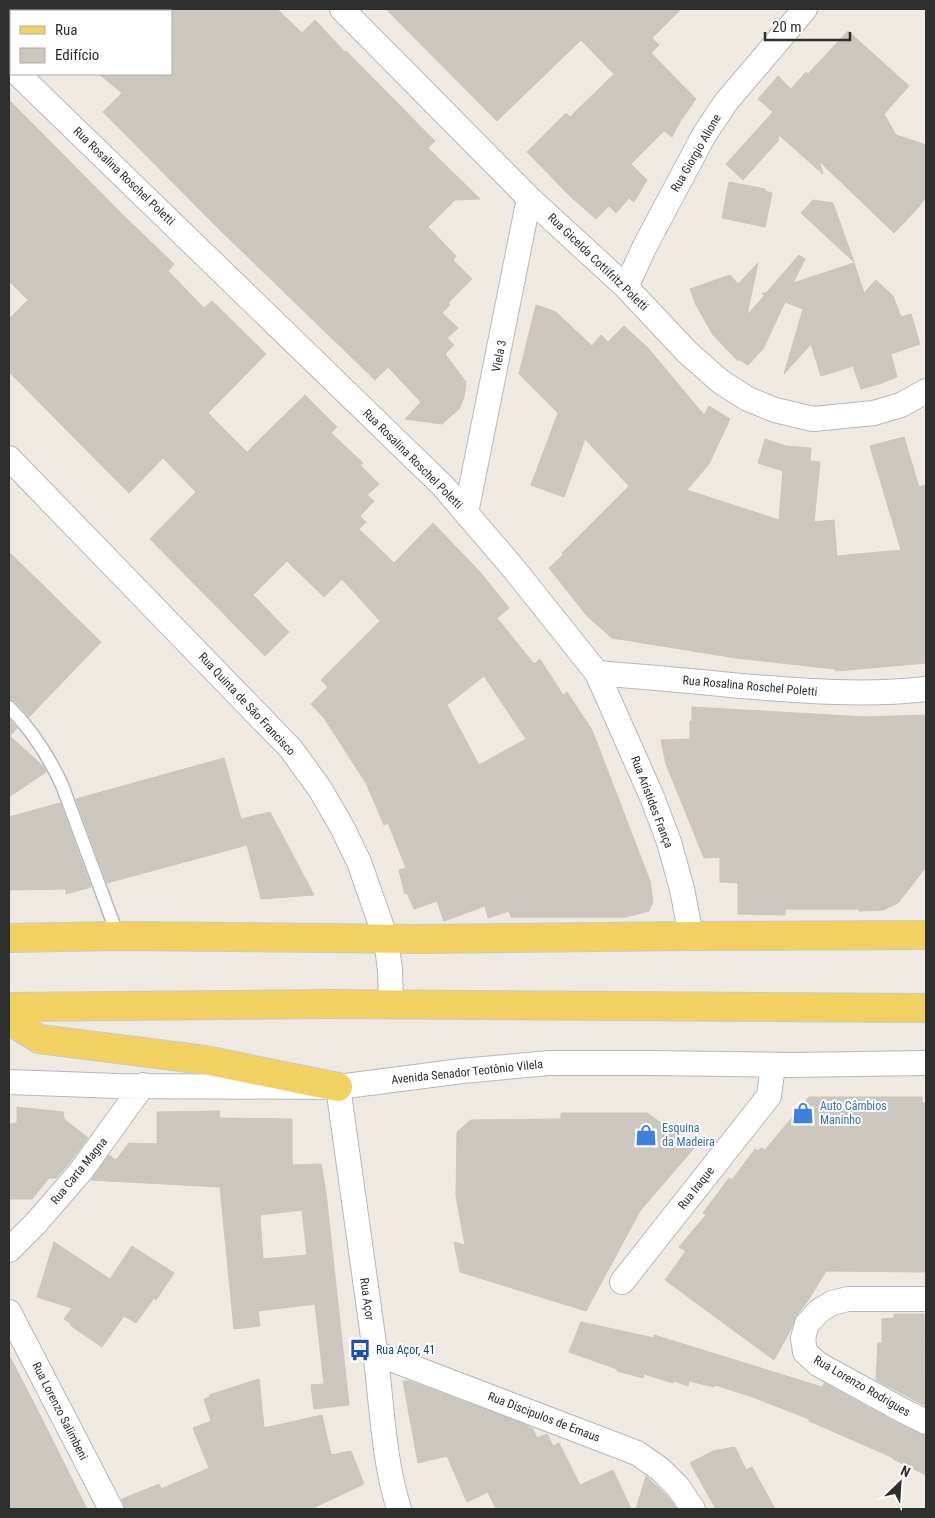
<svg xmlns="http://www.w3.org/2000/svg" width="935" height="1518" font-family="'Roboto Condensed',sans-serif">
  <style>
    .building { fill: #cbc7bf; stroke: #cbc5ba; fill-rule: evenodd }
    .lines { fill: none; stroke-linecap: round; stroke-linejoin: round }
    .lane-casing { stroke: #b4b7c1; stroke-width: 15 }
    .street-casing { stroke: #b4b7c1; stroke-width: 26 }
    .primary-casing { stroke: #c9c9c9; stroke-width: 30 }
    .lane { stroke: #fff; stroke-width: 12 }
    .street { stroke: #fff; stroke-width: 24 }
    .primary { stroke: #f2d163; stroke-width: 28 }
    .labels { text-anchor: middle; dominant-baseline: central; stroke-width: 4; stroke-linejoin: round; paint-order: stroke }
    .street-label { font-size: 12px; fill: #2e2e2e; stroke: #fff }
    .shop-label { font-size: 12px; fill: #366cbe; stroke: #fff; text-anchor: start }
    .transit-label { font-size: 12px; fill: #164399; stroke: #fff; text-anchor: start }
  </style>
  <rect width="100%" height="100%" fill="#efe9e1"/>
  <path class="building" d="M 171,9 L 277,9 L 302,33 L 315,20 L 345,52 L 346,51 L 435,141 L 428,148 L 480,199 L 455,200 L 428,227 L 456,256 L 453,260 L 472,279 L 448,303 L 450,305 L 442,313 L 458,328 L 447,338 L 454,345 L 445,354 L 466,382 L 464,397 L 459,409 L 442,424 L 405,419 L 421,402 L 388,367 L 375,380 L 220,230 L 103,112 L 122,93 L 99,74 L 171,74 Z
    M 386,9 L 681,9 L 652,38 L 659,45 L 651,53 L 696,99 L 681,120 L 672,137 L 664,131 L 631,164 L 647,180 L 634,202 L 629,198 L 616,213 L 609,206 L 596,219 L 570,196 L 527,152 L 566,113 L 570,117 L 614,74 L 581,40 L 497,121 Z
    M 848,31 L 909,86 L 884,114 L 896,135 L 926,145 L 926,197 L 917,209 L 894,233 L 819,161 L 823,174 L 779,135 L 778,141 L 743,180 L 726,164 L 773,112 L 758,99 L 778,76 L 791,89 L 806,72 L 808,74 Z
    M 9,100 L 126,218 L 174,264 L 168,271 L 204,308 L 212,301 L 266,354 L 208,413 L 247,452 L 305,395 L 337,427 L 331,433 L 363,463 L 360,465 L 379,484 L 367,495 L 374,501 L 360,516 L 366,522 L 359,529 L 394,563 L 433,523 L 481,573 L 509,608 L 497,618 L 534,664 L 540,659 L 563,695 L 567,692 L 592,730 L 650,881 L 653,902 L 649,911 L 626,917 L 511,917 L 509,911 L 488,918 L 485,906 L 444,921 L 437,901 L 414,909 L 407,893 L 405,894 L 399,870 L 406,868 L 388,823 L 384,825 L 366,783 L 324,718 L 311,704 L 328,687 L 321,680 L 380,621 L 342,579 L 324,597 L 287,561 L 253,595 L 289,632 L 265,656 L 150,539 L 196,492 L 163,458 L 129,493 L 9,372 L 9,319 L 28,300 L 9,281 ZM 484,676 L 526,739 L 479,765 L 447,705 Z
    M 729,182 L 765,189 L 765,191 L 772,193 L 765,227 L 722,218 Z
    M 813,200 L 833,203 L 854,262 L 801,213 Z
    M 799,255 L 805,259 L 793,283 L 854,263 L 864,293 L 876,280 L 893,296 L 901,317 L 911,314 L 920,344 L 891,354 L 897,377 L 879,384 L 861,389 L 853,366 L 821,376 L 811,344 L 784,374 L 803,309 L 785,302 L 763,349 L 748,365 L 738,359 L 738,361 L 713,335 L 696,305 L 690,289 L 730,275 L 738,284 L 758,263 L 747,315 L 765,295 L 762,294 L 767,292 Z
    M 536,305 L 556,312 L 592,346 L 601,335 L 608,342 L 624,326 L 648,348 L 704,415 L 709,406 L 730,419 L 709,464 L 687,490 L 779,520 L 783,471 L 758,463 L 765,439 L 786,446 L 811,448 L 810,461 L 820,462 L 814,522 L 834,520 L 837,556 L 901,550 L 870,446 L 904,437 L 919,487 L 926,485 L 926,663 L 836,671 L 835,669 L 736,658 L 612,638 L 587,616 L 549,568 L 563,555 L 562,553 L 629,486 L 585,439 L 564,497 L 531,485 L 558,413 L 519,374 Z
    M 9,552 L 101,642 L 29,717 L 15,701 L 9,699 Z
    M 692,707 L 866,717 L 926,715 L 926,867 L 898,903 L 883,910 L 859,911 L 859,909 L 785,909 L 785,915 L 738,914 L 738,883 L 720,882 L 720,857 L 704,858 L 666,764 L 661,740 L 690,739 L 690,721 L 692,721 Z
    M 9,719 L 17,728 L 10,736 L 44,767 L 46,772 L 9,797 Z
    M 224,758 L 241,819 L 270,812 L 314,895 L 261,899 L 247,845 L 107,883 L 76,799 Z
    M 60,803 L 91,887 L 66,894 L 66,889 L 9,890 L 9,817 Z
    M 809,1097 L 922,1097 L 922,1103 L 926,1103 L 926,1272 L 826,1271 L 809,1299 L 797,1315 L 791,1329 L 774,1360 L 665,1280 L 686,1251 L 679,1247 L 706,1215 L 703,1213 L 729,1178 L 732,1180 L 755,1149 L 758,1151 L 761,1148 L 765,1150 Z
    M 17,1107 L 63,1112 L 64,1119 L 88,1138 L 70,1162 L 56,1178 L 49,1178 L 32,1199 L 9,1199 L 9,1124 L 17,1123 Z
    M 220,1111 L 219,1118 L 292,1119 L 292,1165 L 321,1164 L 326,1193 L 349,1405 L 314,1409 L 311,1385 L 324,1384 L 315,1304 L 258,1311 L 260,1326 L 234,1329 L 220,1187 L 91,1180 L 109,1155 L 116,1160 L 129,1143 L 157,1144 L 157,1112 ZM 302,1210 L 307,1255 L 263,1259 L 260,1215 Z
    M 561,1113 L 647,1113 L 695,1147 L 640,1211 L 586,1311 L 460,1272 L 454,1242 L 465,1245 L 456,1196 L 457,1132 L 471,1120 L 561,1119 Z
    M 54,1242 L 110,1279 L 132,1246 L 174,1273 L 156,1300 L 154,1298 L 136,1323 L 124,1316 L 102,1347 L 70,1325 L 71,1324 L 64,1319 L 72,1308 L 37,1297 Z
    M 894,1314 L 924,1314 L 926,1406 L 876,1380 L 878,1343 L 882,1343 L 882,1319 L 894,1318 Z
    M 581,1322 L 654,1338 L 654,1335 L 822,1387 L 824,1383 L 893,1421 L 920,1434 L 926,1436 L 926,1475 L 893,1459 L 894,1458 L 809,1421 L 809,1419 L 750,1396 L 715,1385 L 714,1387 L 689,1381 L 688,1386 L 674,1381 L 673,1383 L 644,1374 L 643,1378 L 617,1371 L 617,1369 L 569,1352 Z
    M 9,1355 L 40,1415 L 87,1509 L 9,1509 Z
    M 259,1379 L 264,1428 L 322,1415 L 331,1455 L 351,1451 L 364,1484 L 311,1509 L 125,1509 L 122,1499 L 159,1484 L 161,1489 L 209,1468 L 193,1428 L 211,1421 L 204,1399 L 210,1397 L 209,1395 Z
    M 403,1381 L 409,1381 L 524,1424 L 533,1429 L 537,1438 L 547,1434 L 553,1446 L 559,1443 L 580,1485 L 613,1470 L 631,1509 L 496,1509 L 488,1492 L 467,1502 L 447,1456 L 418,1463 Z
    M 735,1447 L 746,1470 L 752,1467 L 775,1509 L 716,1509 L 690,1463 L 713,1451 Z
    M 646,1476 L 667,1496 L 677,1509 L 636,1509 Z"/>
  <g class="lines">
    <g class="lane-casing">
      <path id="lane" d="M 9,707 C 31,729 49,757 62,785 L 118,936"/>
    </g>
    <g class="street-casing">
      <path id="street" d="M 342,9 L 529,198 L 626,287 L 687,352 L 721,382 L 748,399 L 775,410 L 813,419 L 874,413 L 901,405 L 926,391
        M 18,74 L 443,486 L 514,569 L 597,673 L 652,797 L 669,842 L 682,889 L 691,936
        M 626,287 L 645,246 L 704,135 L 726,102 L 805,9
        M 9,458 L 291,749 L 320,789 L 342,827 L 359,862 L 386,939 L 390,970 L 391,1004
        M 466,513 L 529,198
        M 597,673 C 645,677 693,681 741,686 C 803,691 864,696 926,689
        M 9,1082 L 117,1086 L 338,1087 L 462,1071 L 549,1063 L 650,1063 L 792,1065 L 926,1063
        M 338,1087 C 350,1175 363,1263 375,1351 C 382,1404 383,1458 399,1509
        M 9,1250 L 36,1223 L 81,1171 L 143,1085
        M 622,1282 L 769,1096 L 773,1065
        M 926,1299 L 848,1299 L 832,1303 L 819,1311 L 807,1324 L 803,1338 L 805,1352 L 818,1364 L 900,1409 L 926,1422
        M 9,1312 L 111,1509
        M 375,1353 L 637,1453 L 660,1469 L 678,1487 L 693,1509"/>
    </g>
    <g class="primary-casing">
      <path id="primary" d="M 9,938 L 118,936 L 420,939 L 691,936 L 926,935
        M 9,1007 L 329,1004 L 926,1008
        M 9,1020 L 39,1039 L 205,1060 L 338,1087"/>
    </g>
    <use href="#lane" class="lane"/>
    <use href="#street" class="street"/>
    <use href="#primary" class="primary"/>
  </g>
  <defs>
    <g id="shop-bare" transform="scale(1.725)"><path d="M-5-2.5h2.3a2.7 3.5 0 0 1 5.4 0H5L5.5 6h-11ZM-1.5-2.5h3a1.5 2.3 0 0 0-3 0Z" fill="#3f7fe0" stroke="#fff" stroke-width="2.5" paint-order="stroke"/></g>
    <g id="bus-bare" transform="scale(1.725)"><path d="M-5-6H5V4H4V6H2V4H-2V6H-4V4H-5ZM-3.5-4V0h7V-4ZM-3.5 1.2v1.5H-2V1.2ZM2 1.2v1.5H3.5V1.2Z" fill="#1a4fb4" stroke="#fff" stroke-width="2.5" paint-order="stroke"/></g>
  </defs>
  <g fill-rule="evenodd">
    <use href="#shop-bare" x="803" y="1113"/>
    <use href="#shop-bare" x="646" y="1135"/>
    <use href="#bus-bare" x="360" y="1350"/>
  </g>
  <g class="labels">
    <g class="street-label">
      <text transform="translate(696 153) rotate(-60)">Rua Giorgio Alione</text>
      <text transform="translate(124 176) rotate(44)">Rua Rosalina Roschel Poletti</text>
      <text transform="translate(598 262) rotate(44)">Rua Gicelda Cottifritz Poletti</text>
      <text transform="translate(499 356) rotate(-79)">Viela 3</text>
      <text transform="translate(413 459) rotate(45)">Rua Rosalina Roschel Poletti</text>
      <text transform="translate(750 686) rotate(5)">Rua Rosalina Roschel Poletti</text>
      <text transform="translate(247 704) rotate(47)">Rua Quinta de São Francisco</text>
      <text transform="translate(652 802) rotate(69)">Rua Aristides França</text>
      <text transform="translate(467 1072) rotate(-6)">Avenida Senador Teotônio Vilela</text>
      <text transform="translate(79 1171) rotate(-51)">Rua Carta Magna</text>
      <text transform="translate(696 1188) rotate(-52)">Rua Iraque</text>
      <text transform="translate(367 1299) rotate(82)">Rua Açor</text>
      <text transform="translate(862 1386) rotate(30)">Rua Lorenzo Rodrigues</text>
      <text transform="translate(60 1411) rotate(63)">Rua Lorenzo Salimbeni</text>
      <text transform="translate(544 1417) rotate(21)">Rua Discipulos de Emaus</text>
    </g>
    <g class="shop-label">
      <text x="820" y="1106">Auto Câmbios<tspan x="820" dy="14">Maninho</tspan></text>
      <text x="662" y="1128">Esquina<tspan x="662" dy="14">da Madeira</tspan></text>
    </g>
    <g class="transit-label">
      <text x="376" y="1350">Rua Açor, 41</text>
    </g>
  </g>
  <rect width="935" height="1518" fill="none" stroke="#2e2e2e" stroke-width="20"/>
  <rect x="10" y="10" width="162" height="65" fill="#ffffff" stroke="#ababab"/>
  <rect x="20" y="26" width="25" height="8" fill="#f2d163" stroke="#ababab"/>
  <text x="55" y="35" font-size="15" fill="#2e2e2e">Rua</text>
  <rect x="20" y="48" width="25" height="15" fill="#cbc7bf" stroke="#ababab"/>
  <text x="55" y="60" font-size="15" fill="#2e2e2e">Edifício</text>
  <g transform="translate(900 1483) rotate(25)" stroke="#ffffff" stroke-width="4" paint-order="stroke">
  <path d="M0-4L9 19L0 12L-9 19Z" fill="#2e2e2e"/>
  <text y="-8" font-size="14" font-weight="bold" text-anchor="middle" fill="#2e2e2e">N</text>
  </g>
  <path d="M765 32v8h85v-8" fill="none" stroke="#2e2e2e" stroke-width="2.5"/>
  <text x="772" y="32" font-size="15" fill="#2e2e2e" stroke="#ffffff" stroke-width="4" paint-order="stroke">20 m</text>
</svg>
